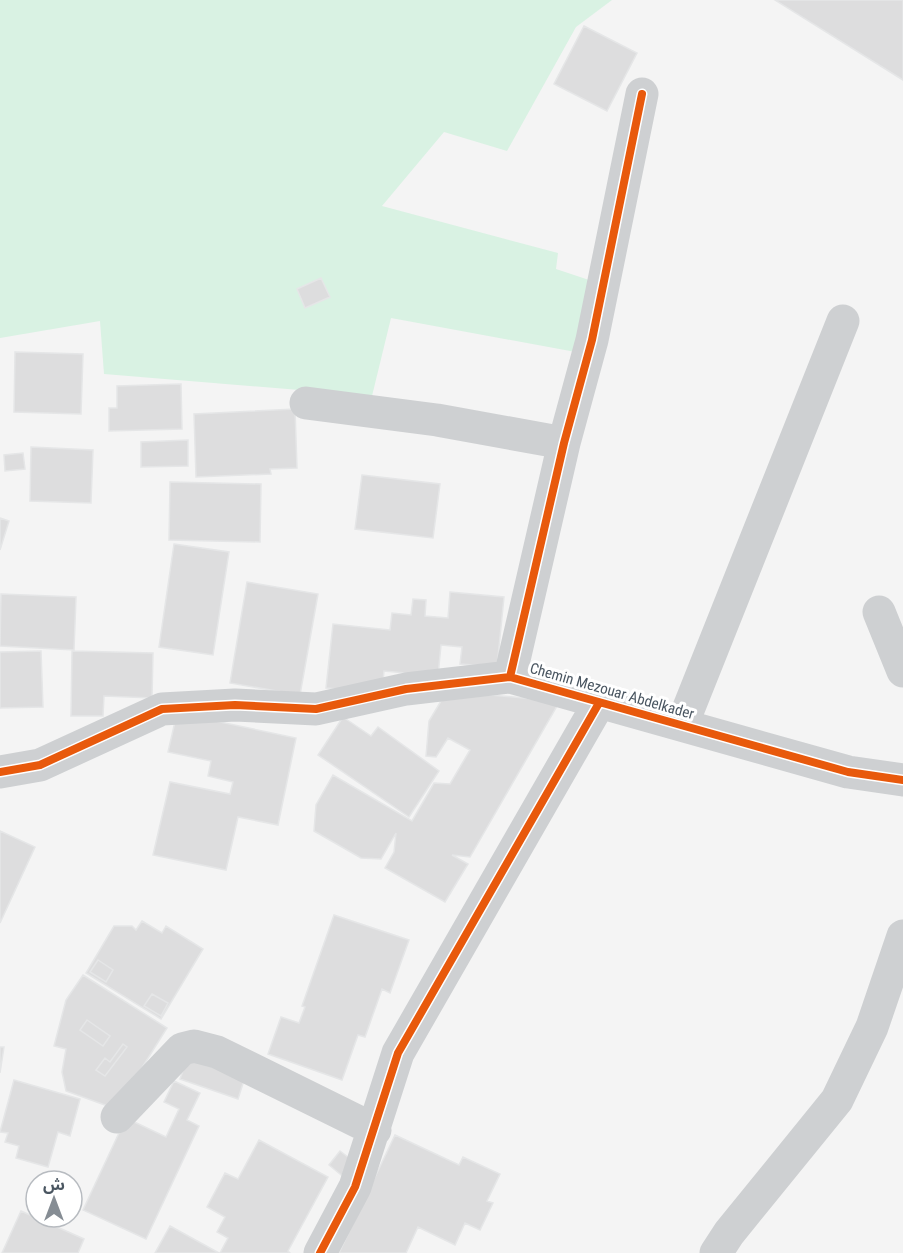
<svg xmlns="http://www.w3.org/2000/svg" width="903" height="1253" font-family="'Roboto Condensed','Noto Sans Arabic',sans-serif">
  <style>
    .green { fill: #d9f2e3 }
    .building { fill: #ddddde; stroke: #e5e6e7; stroke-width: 1.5; fill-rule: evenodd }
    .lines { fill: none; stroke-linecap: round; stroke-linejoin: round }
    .minor { stroke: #ced0d2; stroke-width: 33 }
    .cycleway-casing { stroke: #fff; stroke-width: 11 }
    .cycleway { stroke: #e8590c; stroke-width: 8 }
    .labels { text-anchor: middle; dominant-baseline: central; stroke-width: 6; stroke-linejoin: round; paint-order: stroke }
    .street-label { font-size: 15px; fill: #4a5661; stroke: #fff }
  </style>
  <rect width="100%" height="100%" fill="#f4f4f4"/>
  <path class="green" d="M 0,0 L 612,0 L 576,27 L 507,151 L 444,132 L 382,206 L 558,253 L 556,269 L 595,282 L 581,353 L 391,318 L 372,396 L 104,374 L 100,321 L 0,338 Z"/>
  <path class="building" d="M 775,0 L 903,0 L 903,80 Z
    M 584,26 L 637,53 L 607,111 L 554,84 Z
    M 321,278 L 330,297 L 305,308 L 297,289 Z
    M 15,352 L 83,354 L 81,414 L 14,412 Z
    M 181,384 L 182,429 L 109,431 L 109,408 L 117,408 L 117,386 Z
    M 295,409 L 297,468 L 270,469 L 271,474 L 196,477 L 194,414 Z
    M 188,440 L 188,466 L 141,467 L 141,442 Z
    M 31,447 L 93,450 L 91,503 L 30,501 Z
    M 23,453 L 25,469 L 5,471 L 4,455 Z
    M 362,475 L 440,484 L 433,538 L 355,529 Z
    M 170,482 L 261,484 L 260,542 L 169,540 Z
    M 0,518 L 9,521 L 0,550 Z
    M 174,544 L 229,552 L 213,655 L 159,647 Z
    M 247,582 L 318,594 L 300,695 L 230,683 Z
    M 450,592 L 504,597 L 497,667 L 460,664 L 462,647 L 441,645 L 438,676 L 384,671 L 382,693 L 326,688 L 333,624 L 390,630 L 392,613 L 411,615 L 413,599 L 426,600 L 425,616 L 448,618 Z
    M 1,594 L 76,597 L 74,650 L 0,646 Z
    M 41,651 L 43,707 L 0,708 L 0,652 Z
    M 72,651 L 153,653 L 152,698 L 104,696 L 103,716 L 71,716 Z
    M 447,691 L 546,700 L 557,706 L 470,857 L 452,855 L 468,864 L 445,902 L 385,868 L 394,852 L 396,833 L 381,859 L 361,858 L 314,831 L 316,805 L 333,775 L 412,821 L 434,783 L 450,784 L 470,750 L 448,738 L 436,757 L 426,756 L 429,721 Z
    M 177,713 L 296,738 L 278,825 L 238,817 L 226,870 L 153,855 L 170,782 L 230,794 L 233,782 L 208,776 L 211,761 L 168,752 Z
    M 343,717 L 371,736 L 378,727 L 439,771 L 409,817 L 318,755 Z
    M 0,831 L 35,847 L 0,923 Z
    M 334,915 L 409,940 L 390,993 L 382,989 L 365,1037 L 358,1035 L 342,1080 L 268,1054 L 281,1017 L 299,1023 L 305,1007 L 302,1006 Z
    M 142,921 L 162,933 L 166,926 L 203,949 L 161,1019 L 86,973 L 114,926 L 132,926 L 136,930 ZM 98,960 L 113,970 L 106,982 L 90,972 ZM 152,994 L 168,1003 L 161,1016 L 144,1006 Z
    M 98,960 L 113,970 L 106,982 L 90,972 Z
    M 83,975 L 167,1028 L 116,1109 L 66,1091 L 62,1072 L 66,1049 L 54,1046 L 66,1000 ZM 87,1020 L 110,1036 L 103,1046 L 80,1030 ZM 123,1044 L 127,1047 L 105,1076 L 96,1070 L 105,1058 L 110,1062 Z
    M 152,994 L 168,1003 L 161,1016 L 144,1006 Z
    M 87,1020 L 110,1036 L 103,1046 L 80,1030 Z
    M 123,1044 L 127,1047 L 105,1076 L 96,1070 L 105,1058 L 110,1062 Z
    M 0,1047 L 4,1047 L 0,1073 Z
    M 190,1051 L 247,1071 L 238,1099 L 180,1079 Z
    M 14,1080 L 80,1099 L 70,1136 L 58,1132 L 48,1167 L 16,1158 L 19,1146 L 5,1142 L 8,1133 L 0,1132 Z
    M 174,1081 L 200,1093 L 187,1120 L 199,1126 L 146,1239 L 83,1210 L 126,1118 L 166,1137 L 179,1109 L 164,1102 Z
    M 395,1135 L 459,1165 L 463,1157 L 500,1174 L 487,1201 L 493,1203 L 480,1230 L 465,1223 L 455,1245 L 418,1227 L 406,1253 L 339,1253 Z
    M 259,1140 L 328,1177 L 288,1251 L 290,1253 L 220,1253 L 228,1238 L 217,1232 L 225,1217 L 207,1207 L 225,1173 L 238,1179 Z
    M 340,1151 L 357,1164 L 346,1179 L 329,1165 Z
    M 21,1211 L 84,1239 L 78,1253 L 2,1253 Z
    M 170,1226 L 219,1253 L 155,1253 Z"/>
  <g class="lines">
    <path class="minor" d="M 306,403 L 437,420 L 564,443
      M 879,612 L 903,671
      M 510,677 L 564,443 L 592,340 L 642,94
      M 682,725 L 843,321
      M 0,772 L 40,765 L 162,709 L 235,705 L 316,709 L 406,689 L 510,677 L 848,772 L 903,780
      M 117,1117 L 182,1049 L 194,1046 L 217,1052 L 375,1130
      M 320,1253 L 355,1187 L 398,1053 L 599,703
      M 716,1253 L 729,1233 L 837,1100 L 872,1027 L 903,936"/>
    <g class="cycleway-casing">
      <path id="cycleway" d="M 510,677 L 564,443 L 592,340 L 642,94
        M 0,772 L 40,765 L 162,709 L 235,705 L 316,709 L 406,689 L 510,677 L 848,772 L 903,780
        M 320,1253 L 355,1187 L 398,1053 L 599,703"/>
    </g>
    <use href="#cycleway" class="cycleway"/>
  </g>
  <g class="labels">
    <g class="street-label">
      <text transform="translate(612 691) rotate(16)">Chemin Mezouar Abdelkader</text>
    </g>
  </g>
  <g transform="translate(54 1199)"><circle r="28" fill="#ffffff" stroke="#b7bbc0" stroke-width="1.5"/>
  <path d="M0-4.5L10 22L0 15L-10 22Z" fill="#868d94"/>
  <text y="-9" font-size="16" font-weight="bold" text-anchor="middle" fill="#4a5661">ش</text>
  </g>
</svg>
